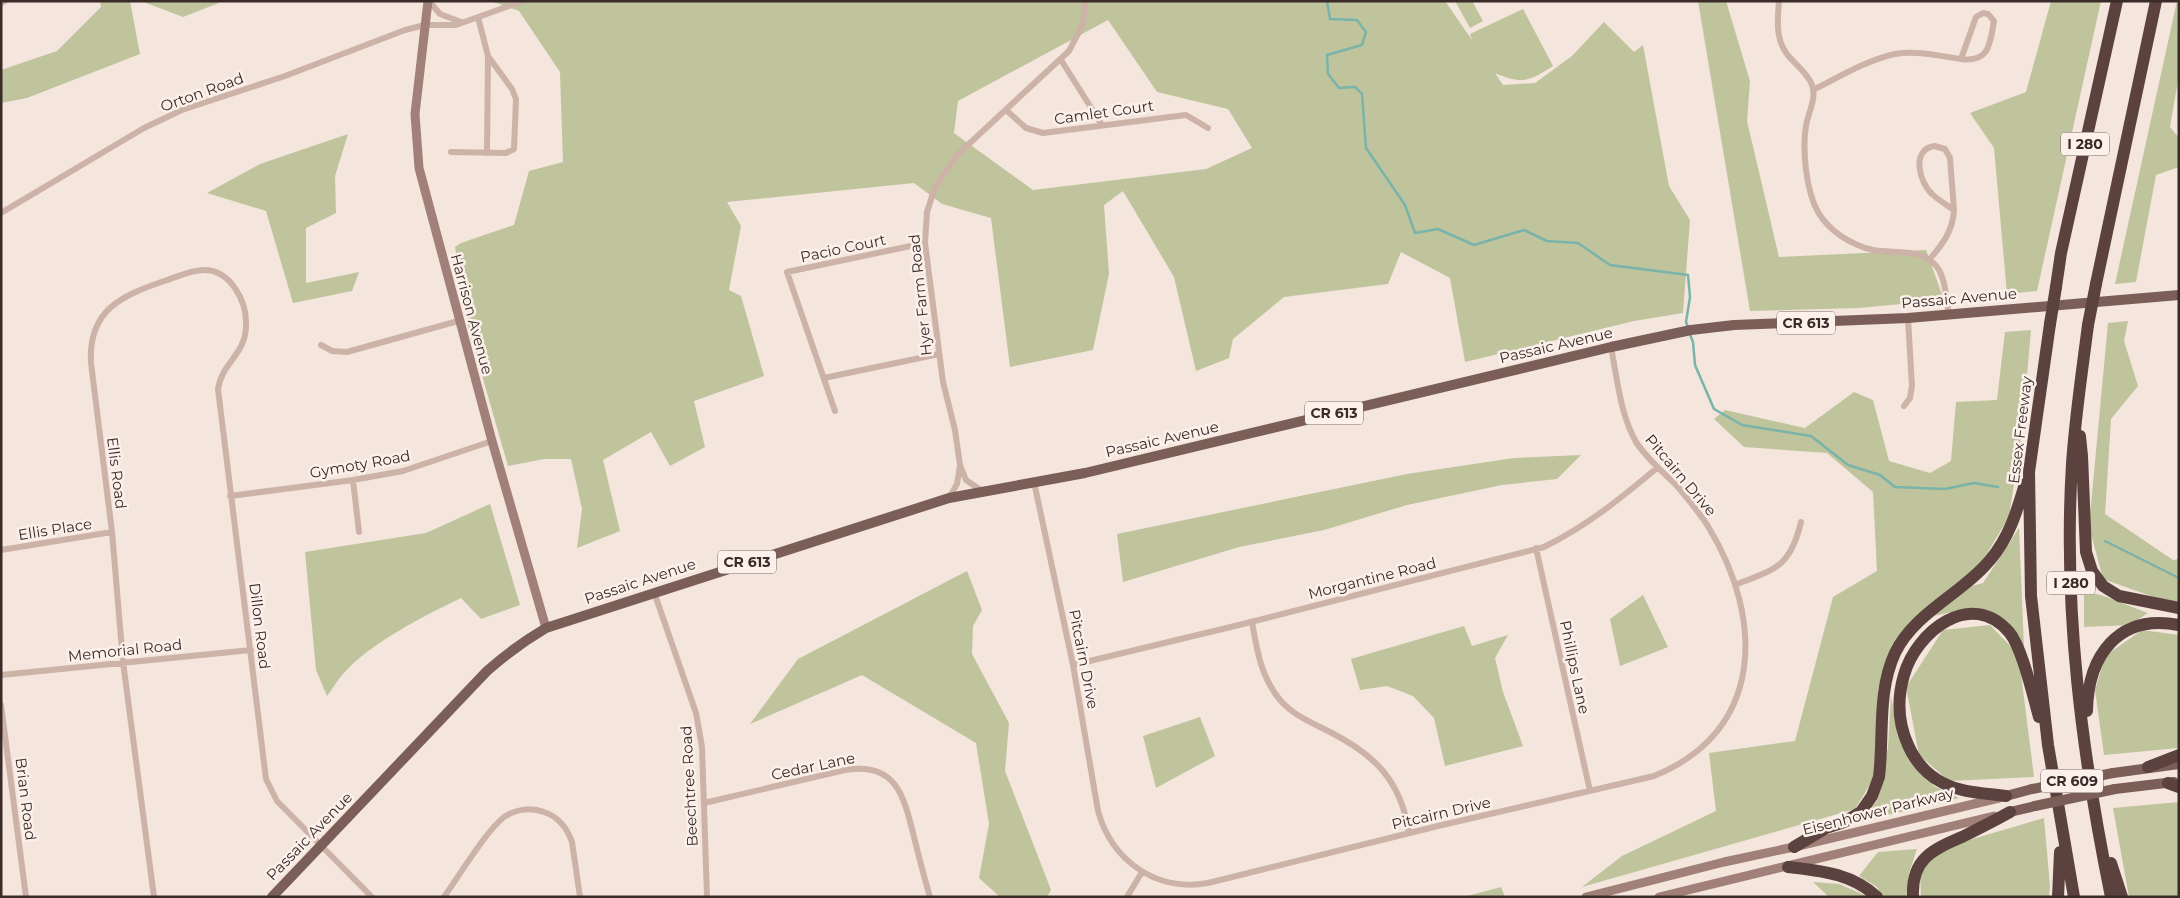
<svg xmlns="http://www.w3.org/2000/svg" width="2180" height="898" font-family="Montserrat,sans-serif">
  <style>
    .green { fill: #bfc49c; fill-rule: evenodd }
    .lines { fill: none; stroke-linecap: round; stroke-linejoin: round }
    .stream { stroke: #7ab3aa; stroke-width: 2.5 }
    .street { stroke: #cdb2a8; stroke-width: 6 }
    .secondary { stroke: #a18079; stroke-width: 9 }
    .primary { stroke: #7c5e59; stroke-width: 10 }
    .highway { stroke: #5b423f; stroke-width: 12 }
    .primary-bridge { stroke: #7c5e59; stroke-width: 10 }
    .highway-bridge { stroke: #5b423f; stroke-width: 12 }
    .labels { text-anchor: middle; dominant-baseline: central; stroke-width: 5; stroke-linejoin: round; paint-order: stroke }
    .shield { fill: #fbf0ea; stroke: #746663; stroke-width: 1 }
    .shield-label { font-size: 14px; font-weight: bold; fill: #3a2b29 }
    .street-label { font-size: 15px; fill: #3a2b29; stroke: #fbf0ea }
  </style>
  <rect width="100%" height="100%" fill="#f4e5dd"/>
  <path class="green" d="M 100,1 L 130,1 L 140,54 L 27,98 L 1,103 L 1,70 L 57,51 L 101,7 Z
    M 141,1 L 218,1 L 219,3 L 183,17 Z
    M 491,1 L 1445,1 L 1472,40 L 1470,34 L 1523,9 L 1553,66 C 1530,81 1522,85 1495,73 L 1503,85 L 1535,83 L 1572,56 L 1604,22 L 1634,52 L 1643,45 L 1669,186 L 1690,220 L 1683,313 L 1634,321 L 1465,362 L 1450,278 L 1401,252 L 1388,284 L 1284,297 L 1233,339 L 1229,358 L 1196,371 L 1174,277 L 1123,191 L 1104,205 L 1109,274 L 1093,350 L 1010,367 L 991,218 L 942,204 L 914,183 L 727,202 L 741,226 L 729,290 L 741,296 L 764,376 L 694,401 L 705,447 L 670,466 L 651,432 L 603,460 L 620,531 L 577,548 L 582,509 L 571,459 L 544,459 L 508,466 L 469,330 L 455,247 L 461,243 L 514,225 L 529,171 L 563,162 L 560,72 L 519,11 ZM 1108,20 L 1157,92 L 1228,109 L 1252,148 L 1206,169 L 1033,190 L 954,133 L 958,101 Z
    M 1455,1 L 1472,1 L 1483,21 L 1470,28 Z
    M 1698,1 L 1726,1 L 1750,81 L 1747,121 L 1779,257 L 1926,250 L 1944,300 L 1859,308 L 1750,311 Z
    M 2051,1 L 2101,1 L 2037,291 L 2007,294 L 1994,148 L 1970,113 L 2026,92 Z
    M 2177,1 L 2179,75 L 2170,127 L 2179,138 L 2179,167 L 2156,175 L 2136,282 L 2115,284 Z
    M 348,134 L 335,176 L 336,213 L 306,228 L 306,283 L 359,272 L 352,291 L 293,303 L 266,211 L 207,193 L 260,164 Z
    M 2128,321 L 2124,341 L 2138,386 L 2111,419 L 2105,514 L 2173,560 L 2179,559 L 2179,606 L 2103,579 L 2089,526 L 2108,323 Z
    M 2031,330 L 2022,431 L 2009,517 L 1981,563 L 1895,643 L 1878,690 L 1874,778 L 1855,809 L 1582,887 L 1622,856 L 1716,811 L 1709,753 L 1795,741 L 1833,597 L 1877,571 L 1873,492 L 1827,453 L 1744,447 L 1714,419 L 1725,410 L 1805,428 L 1854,392 L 1873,400 L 1889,461 L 1930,473 L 1951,461 L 1956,402 L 1997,400 L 2005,332 Z
    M 1581,455 L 1557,479 L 1502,485 L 1407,505 L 1324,530 L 1239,547 L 1123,582 L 1117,534 L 1407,474 L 1514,458 Z
    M 490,504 L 520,605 L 481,619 L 461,598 C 424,616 370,643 343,674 C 337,680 333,689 327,696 L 316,670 L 305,552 L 426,533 Z
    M 2019,528 L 2024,648 L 2013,630 L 1958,611 L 1933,616 L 1972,586 L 1983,583 Z
    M 967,571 L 982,610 L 973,626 L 972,654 L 1009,723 L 1005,771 L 1051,890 L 1047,897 L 1000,897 L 979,878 L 989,824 L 976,743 L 862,675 L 750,724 L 798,659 Z
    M 2084,592 L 2101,595 L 2148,613 L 2130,625 L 2084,627 Z
    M 1643,595 L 1668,647 L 1620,666 L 1610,619 Z
    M 1990,625 L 2016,652 L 2020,666 L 2034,777 L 1949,781 L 1919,755 L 1906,687 L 1943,630 Z
    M 1464,626 L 1472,646 L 1508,635 L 1495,658 L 1503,692 L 1523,746 L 1445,766 L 1434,718 L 1413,696 L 1387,686 L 1360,690 L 1351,659 Z
    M 2142,630 L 2179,635 L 2179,748 L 2104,755 L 2095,690 L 2105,656 Z
    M 1891,696 L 1898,737 L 1910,759 L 1934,786 L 1959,798 C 1926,808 1892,812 1859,823 L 1877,801 L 1888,747 Z
    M 1200,717 L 1215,756 L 1156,788 L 1143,736 Z
    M 2179,802 L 2179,897 L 2129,897 L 2113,808 Z
    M 2044,818 L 2050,886 L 2049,897 L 1921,897 L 1920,872 L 1942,848 Z
    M 1917,849 L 1909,873 L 1906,897 L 1883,897 L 1877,887 L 1859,876 L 1878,852 Z
    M 1813,882 L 1839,884 L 1869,897 L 1829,897 Z
    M 1501,887 L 1505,897 L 1464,897 Z"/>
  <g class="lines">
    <path class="stream" d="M 1327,1 L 1330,19 L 1357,20 L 1366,32 L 1362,45 L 1327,55 L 1328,74 L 1339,88 L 1355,87 L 1362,94 L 1366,148 L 1405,205 L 1415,233 L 1438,229 L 1474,245 L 1524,230 L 1547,241 L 1578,243 L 1610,265 L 1688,275 L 1690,297 L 1686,322 L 1688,327
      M 1689,332 L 1693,342 L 1695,365 L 1714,409 L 1742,425 L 1811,436 L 1848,465 L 1880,475 L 1895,487 L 1945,489 L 1974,483 L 1998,487
      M 2105,541 L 2179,578"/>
    <path class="street" d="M 429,1 L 440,14 L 461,22
      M 1779,1 C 1777,24 1775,44 1793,61 C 1800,68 1809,76 1812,85 C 1817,98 1808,113 1806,126 C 1802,149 1806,191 1818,212 C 1829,231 1851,245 1873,250 C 1895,254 1921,247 1937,267 C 1946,279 1946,300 1949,315
      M 1,3 L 5,1
      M 1983,13 L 1988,14 L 1994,21 C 1990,43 1990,63 1961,59 L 1976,17 Z
      M 478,17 L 488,56 L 487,153
      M 1061,60 L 1102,125
      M 1813,90 C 1839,77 1867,60 1895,54 C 1916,50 1940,56 1961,59
      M 1006,110 L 1026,128 L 1043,133 L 1186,115 L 1208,128
      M 1934,146 L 1945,149 L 1950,158 L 1954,210 C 1947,205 1938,200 1932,194 C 1919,182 1911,150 1934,146 Z
      M 451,152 L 506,153 L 514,149 L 516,99 L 512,89 L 488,56
      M 1,213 L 144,128 L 182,110 L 285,76 L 405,30 L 425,25 L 456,25 L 523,1
      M 1929,260 C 1942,245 1953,231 1954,210
      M 321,345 L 332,351 L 347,352 L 458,321
      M 824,378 L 939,354
      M 1904,406 L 1910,398 L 1912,386 L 1908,318
      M 835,411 L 787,272 L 925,243
      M 353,480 L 359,532
      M 1034,482 L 1073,665 L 1098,811 C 1112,861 1156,892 1208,883 L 1438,826 L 1654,776 C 1765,731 1764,619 1709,528 C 1700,513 1688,499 1677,486 C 1663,472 1647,459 1636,442 C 1620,414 1617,377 1611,347
      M 982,491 L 966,480 L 960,465 L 955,430 L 943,382 L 925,243 L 927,212 L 935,187 L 957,155 L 1069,51 L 1083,24 L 1085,1
      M 230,496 L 353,480 L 403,471 L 492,441
      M 949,498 L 957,484 L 960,466
      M 1536,548 L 1590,791
      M 1,550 L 112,532
      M 1735,585 C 1775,569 1790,568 1801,522
      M 654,592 L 696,713 L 702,747 L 707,897
      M 1252,622 C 1257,651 1261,677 1280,700 C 1293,715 1310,722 1328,731 C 1374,754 1401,780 1409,833
      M 1073,665 L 1239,625 L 1544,547 C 1587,526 1621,498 1657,468
      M 1,675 L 251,650
      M 1,705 L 26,897
      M 704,803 L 845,770 C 896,761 904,796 914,837 C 919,857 924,877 930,897
      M 154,897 L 123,662 L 112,532 L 91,363 C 88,310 121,296 164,281 C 177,277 191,270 204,270 C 231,270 247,302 246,325 C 246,355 222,362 218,389 L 266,779 L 277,801 L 372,897
      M 444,897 C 459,876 486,831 504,817 C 516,809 531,807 544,812 C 559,817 567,828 572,842 L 580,897
      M 1127,897 L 1142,872"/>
    <path class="secondary" d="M 428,1 L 415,114 L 419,168 L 492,441 L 546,628
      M 1586,897 L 1724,862 L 1794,847 L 1999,798
      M 1659,897 L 1994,816"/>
    <path class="primary" d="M 2113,773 L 2179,764
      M 2115,789 L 2174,782
      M 2006,796 L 2032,789
      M 2010,812 L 2035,806
      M 272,897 L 487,671 C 505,655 524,641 546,628 L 949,498 L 1085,473 L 1611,347 L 1691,330 L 1734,325 L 1908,318 L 2179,295"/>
    <path class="highway" d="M 2096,284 L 2156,1
      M 2056,287 L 2061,253 L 2117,1
      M 2050,324 L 2029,472 L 2031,596 L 2048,745 L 2074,897
      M 2088,325 C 2082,372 2075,418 2072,464 C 2063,610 2082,755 2111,897
      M 2080,436 L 2082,456 L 2086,552 L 2092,571 L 2103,586 L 2119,596 L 2179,608
      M 2087,711 C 2088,656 2118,613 2179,625
      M 2148,767 L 2179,755
      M 2168,783 L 2179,787
      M 2006,796 C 1985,793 1962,793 1943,783 C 1927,775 1915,761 1908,745 C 1898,723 1897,699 1904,675 C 1916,632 1971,588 2009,632 C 2022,647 2033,696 2039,717
      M 1794,847 L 1826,828 L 1844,822 L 1861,812 L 1872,796 L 1879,777 C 1884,736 1877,692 1895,653 C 1915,612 1962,594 1990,560 C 2009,538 2017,511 2025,484
      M 2111,863 L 2122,897
      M 1788,867 C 1821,871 1851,873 1877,897
      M 1913,897 C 1911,859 1932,850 1962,837 C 1978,829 1994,821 2010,812
      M 2058,897 L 2060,852"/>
    <path class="primary-bridge" d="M 2032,789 L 2113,773
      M 2035,806 L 2115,789"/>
    <path class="highway-bridge" d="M 2050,324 L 2056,287
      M 2088,325 L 2096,284"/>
  </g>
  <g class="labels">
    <g class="shield">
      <rect x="2061" y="132.5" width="48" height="23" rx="4"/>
      <rect x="1777" y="311.5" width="58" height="23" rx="4"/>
      <rect x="1305" y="401.5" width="58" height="23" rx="4"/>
      <rect x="718" y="550.5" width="58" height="23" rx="4"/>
      <rect x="2047" y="571.5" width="48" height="23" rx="4"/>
      <rect x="2041" y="769.5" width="62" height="23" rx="4"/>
    </g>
    <g class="shield-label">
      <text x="2085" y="144">I 280</text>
      <text x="1806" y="323">CR 613</text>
      <text x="1334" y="413">CR 613</text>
      <text x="747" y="562">CR 613</text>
      <text x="2071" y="583">I 280</text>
      <text x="2072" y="781">CR 609</text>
    </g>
    <g class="street-label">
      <text transform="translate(202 92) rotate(-20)">Orton Road</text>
      <text transform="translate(1104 112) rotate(-8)">Camlet Court</text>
      <text transform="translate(843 248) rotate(-12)">Pacio Court</text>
      <text transform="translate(920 295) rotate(-96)">Hyer Farm Road</text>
      <text transform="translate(1959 298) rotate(-5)">Passaic Avenue</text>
      <text transform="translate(472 314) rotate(75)">Harrison Avenue</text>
      <text transform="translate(1556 345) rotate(-13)">Passaic Avenue</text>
      <text transform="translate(2020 430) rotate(-83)">Essex Freeway</text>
      <text transform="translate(1162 439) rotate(-13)">Passaic Avenue</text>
      <text transform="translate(360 464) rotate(-10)">Gymoty Road</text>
      <text transform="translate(117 473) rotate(83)">Ellis Road</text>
      <text transform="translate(1681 475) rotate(50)">Pitcairn Drive</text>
      <text transform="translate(55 529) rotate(-9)">Ellis Place</text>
      <text transform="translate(1372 578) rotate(-14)">Morgantine Road</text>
      <text transform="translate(640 581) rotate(-18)">Passaic Avenue</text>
      <text transform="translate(260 626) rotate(83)">Dillon Road</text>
      <text transform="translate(125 650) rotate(-6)">Memorial Road</text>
      <text transform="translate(1084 659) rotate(79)">Pitcairn Drive</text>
      <text transform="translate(1575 667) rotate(78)">Phillips Lane</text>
      <text transform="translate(813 766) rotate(-12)">Cedar Lane</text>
      <text transform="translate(689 786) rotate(-93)">Beechtree Road</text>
      <text transform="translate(26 799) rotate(83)">Brian Road</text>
      <text transform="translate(1878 811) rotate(-14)">Eisenhower Parkway</text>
      <text transform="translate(1441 813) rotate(-13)">Pitcairn Drive</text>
      <text transform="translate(309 836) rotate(-46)">Passaic Avenue</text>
    </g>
  </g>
  <rect width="2180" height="898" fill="none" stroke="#3a2b29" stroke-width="5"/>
</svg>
